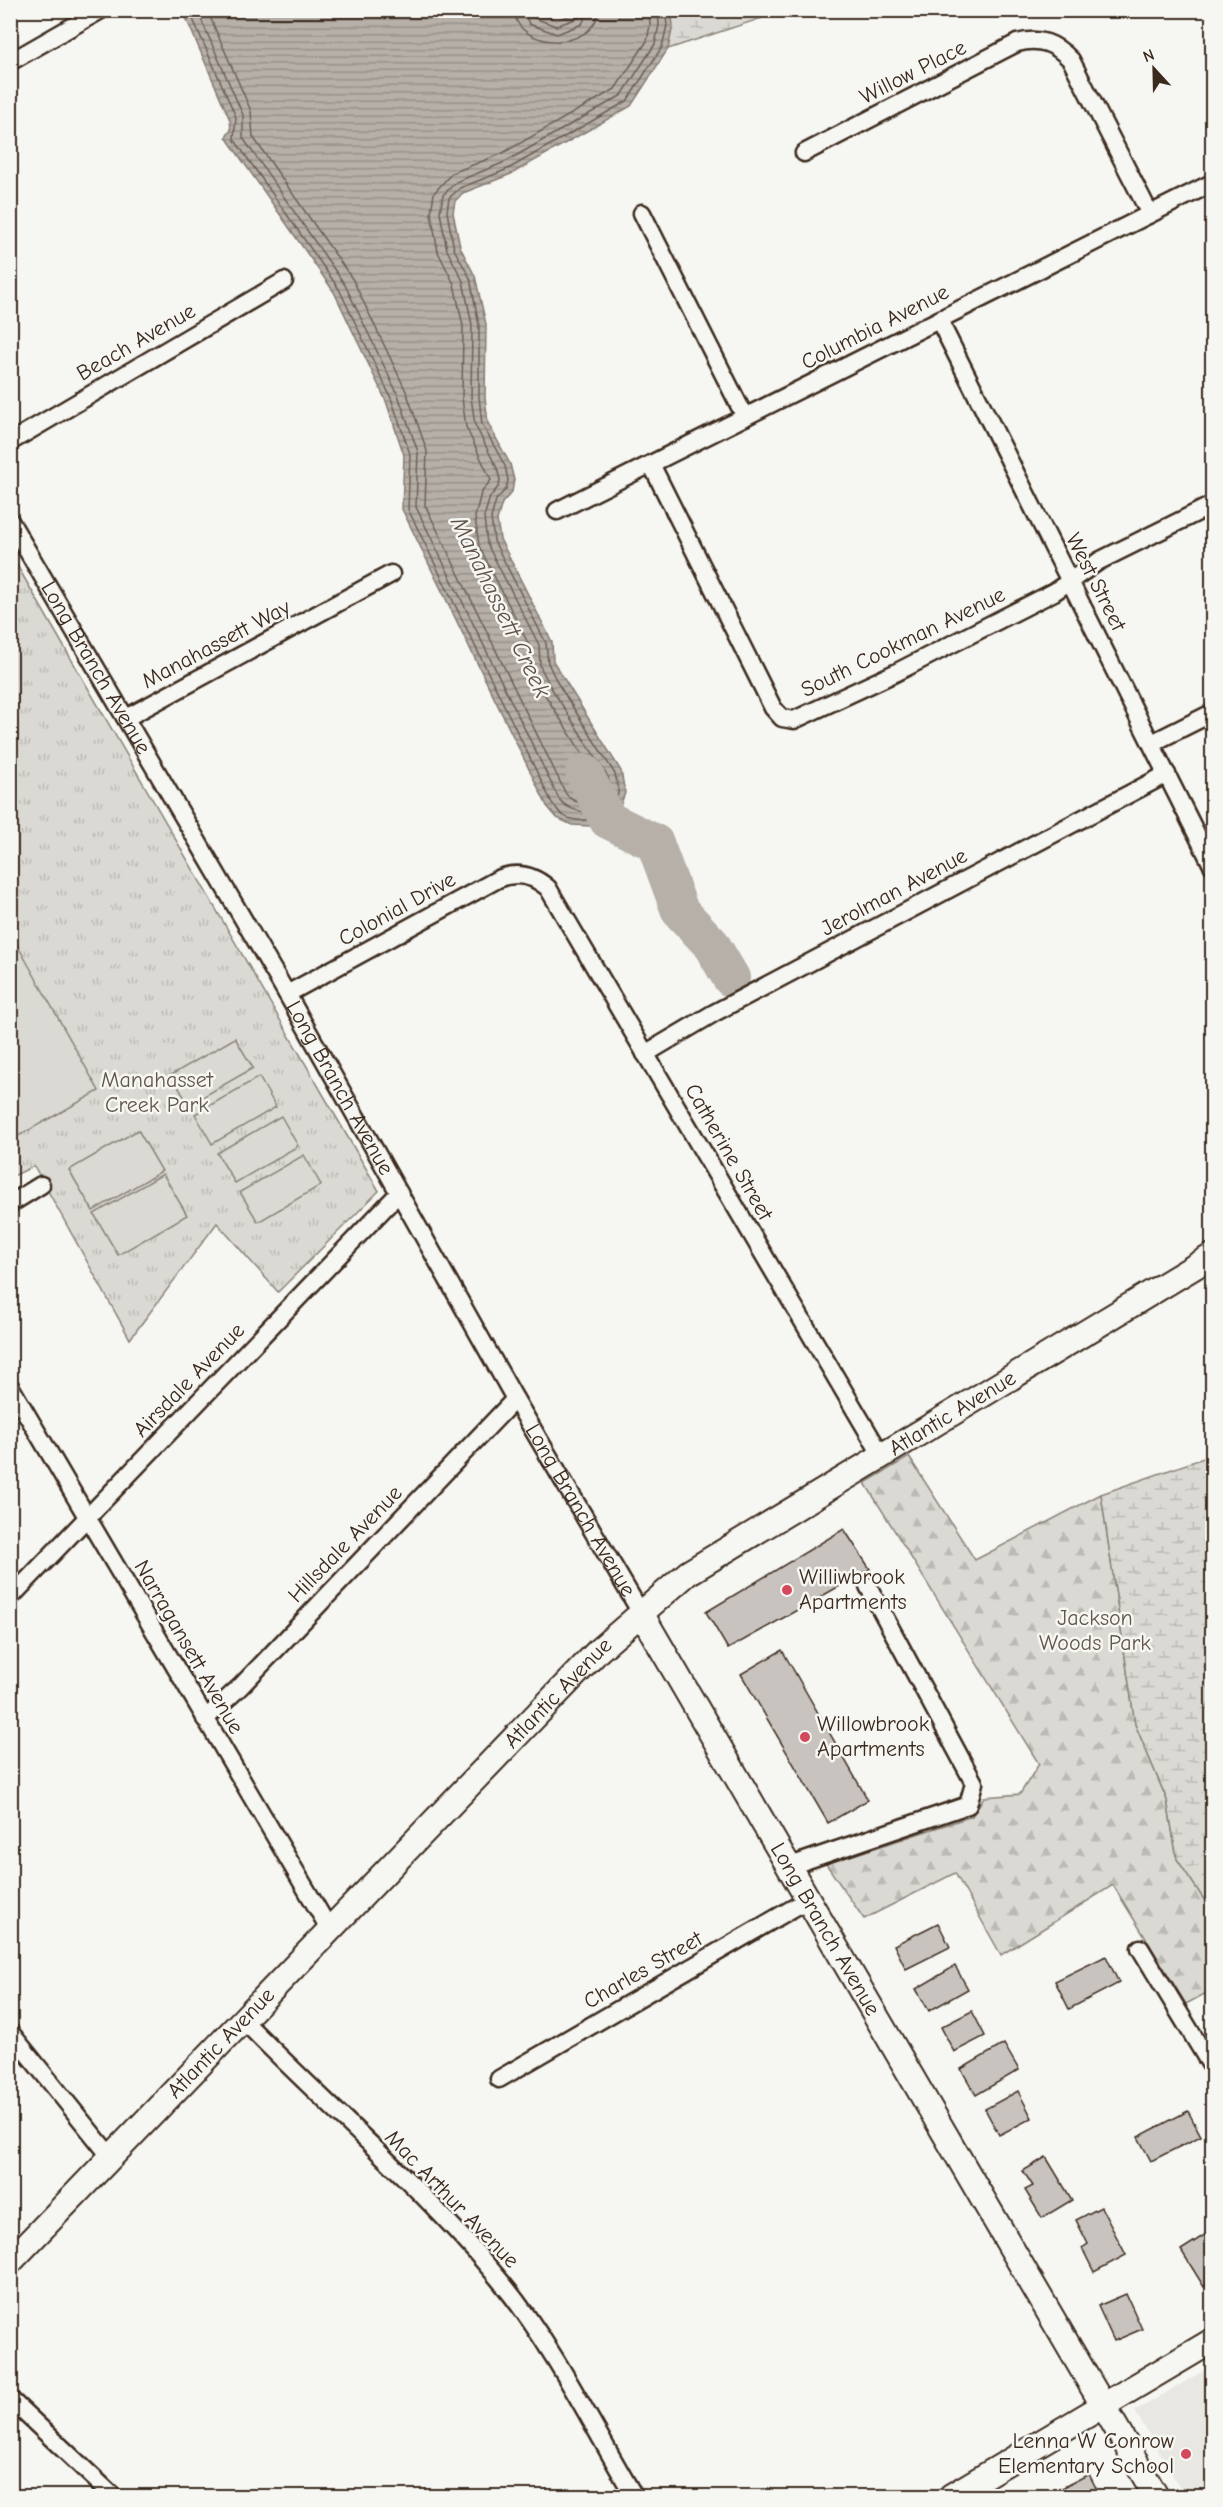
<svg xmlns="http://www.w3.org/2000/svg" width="1223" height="2507" font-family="'Comic Neue',sans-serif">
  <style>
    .built { fill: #e8e7e2 }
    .grass { fill: url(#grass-tufts); stroke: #8a8278; stroke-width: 1.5 }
    .forest { fill: url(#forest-firs); stroke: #8a8278; stroke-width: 1.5 }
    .wetland { fill: url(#wetland-marsh); stroke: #8a8278; stroke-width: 1.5 }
    .garden { fill: #dad9d3; stroke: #8a8278; stroke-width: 1.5 }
    .water { fill: url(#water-rules); stroke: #857a71; stroke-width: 1.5 }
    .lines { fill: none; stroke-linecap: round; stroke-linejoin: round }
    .shore { stroke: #6c6056; stroke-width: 1.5 }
    .river { stroke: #b6b0a9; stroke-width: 38 }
    .building { fill: #c8c3be; stroke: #3b2a1e; stroke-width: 1.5 }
    .street-casing { stroke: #3b2a1e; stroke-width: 21 }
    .secondary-casing { stroke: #3b2a1e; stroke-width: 28 }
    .street { stroke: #f6f6f2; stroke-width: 16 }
    .secondary { stroke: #f6f6f2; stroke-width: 24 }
    .poi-dot { fill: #d1495b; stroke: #f6f6f2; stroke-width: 2 }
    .labels { text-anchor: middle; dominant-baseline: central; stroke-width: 5; stroke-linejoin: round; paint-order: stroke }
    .street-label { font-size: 22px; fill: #3b2a1e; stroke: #f6f6f2 }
    .park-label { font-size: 22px; fill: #63564b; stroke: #f6f6f2 }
    .poi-label { font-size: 22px; fill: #3b2a1e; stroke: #f6f6f2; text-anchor: start }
    .water-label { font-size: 24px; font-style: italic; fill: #605248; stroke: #f6f6f2 }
  </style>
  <defs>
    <pattern id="grass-tufts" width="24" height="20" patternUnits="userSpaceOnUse" patternTransform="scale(1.5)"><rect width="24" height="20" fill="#dad9d3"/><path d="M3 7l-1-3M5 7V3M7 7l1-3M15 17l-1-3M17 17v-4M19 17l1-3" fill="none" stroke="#bcbab5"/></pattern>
    <pattern id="forest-firs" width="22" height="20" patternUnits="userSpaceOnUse" patternTransform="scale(1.5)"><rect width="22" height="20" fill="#dad9d3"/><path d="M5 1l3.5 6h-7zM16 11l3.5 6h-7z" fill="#bcbab5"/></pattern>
    <pattern id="wetland-marsh" width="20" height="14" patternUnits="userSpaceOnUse" patternTransform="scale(1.5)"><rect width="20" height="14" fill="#dad9d3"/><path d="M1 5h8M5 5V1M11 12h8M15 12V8" fill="none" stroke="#bcbab5"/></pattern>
    <pattern id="water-rules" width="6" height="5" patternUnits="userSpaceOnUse" patternTransform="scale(1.5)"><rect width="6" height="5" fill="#b6b0a9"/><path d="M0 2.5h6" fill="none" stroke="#958f89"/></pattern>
  </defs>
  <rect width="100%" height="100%" fill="#f6f6f2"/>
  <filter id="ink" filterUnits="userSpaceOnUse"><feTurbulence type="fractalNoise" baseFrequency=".0167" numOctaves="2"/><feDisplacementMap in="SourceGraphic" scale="12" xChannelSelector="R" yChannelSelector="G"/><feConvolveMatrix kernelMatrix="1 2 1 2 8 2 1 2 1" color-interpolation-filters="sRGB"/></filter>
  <g filter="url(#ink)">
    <path class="built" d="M 1212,2366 L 1212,2496 L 1185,2496 L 1135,2411 Z"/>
    <path class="grass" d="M 11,555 L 379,1191 L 278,1292 L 217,1223 L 130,1339 L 34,1166 L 11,1177 Z"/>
    <path class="forest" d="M 909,1457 L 975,1560 L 1101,1494 L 1135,1724 L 1167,1800 L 1177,1859 L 1207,1904 L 1212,1904 L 1212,1990 L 1186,2004 L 1113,1885 L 1001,1955 L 955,1873 L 864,1919 L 826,1864 L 972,1816 L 984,1797 L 1020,1794 L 1039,1764 L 865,1483 Z"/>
    <path class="wetland" d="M 657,11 L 783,11 L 668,49 Z
      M 1212,1455 L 1212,1904 L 1207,1904 L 1177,1859 L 1167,1800 L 1135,1724 L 1101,1494 Z"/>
    <path class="garden" d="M 10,932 L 99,1091 L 13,1139 L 10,1138 Z
      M 235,1038 L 253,1068 L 189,1105 L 171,1075 Z
      M 259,1077 L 276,1107 L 212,1144 L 195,1114 Z
      M 281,1116 L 298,1146 L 235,1183 L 217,1153 Z
      M 138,1130 L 162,1171 L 93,1211 L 69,1170 Z
      M 304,1155 L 321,1185 L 258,1222 L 240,1192 Z
      M 163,1174 L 187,1215 L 118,1255 L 94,1214 Z"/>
    <path class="water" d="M 522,11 L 546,15 L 556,20 L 582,11 L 671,11 L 673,25 L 668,49 L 631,106 L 511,174 L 463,193 L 455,201 L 453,213 L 460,247 L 475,276 L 486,324 L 485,397 L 488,423 L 510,464 L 514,480 L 512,492 L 502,503 L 497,520 L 500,539 L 552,642 L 553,661 L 621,771 L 625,793 L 620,806 L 608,820 L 590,826 L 572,825 L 557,818 L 547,806 L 402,509 L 404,455 L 386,401 L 334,292 L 226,137 L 231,130 L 230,120 L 183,11 Z"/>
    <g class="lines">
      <path class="shore" d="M 189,10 L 236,117 L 234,139 L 339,289 L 391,398 L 410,454 L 408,509 L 552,803 C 555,806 558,811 561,814 C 580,828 615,817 618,793 C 619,787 616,780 615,774 L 557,682 L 548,663 L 546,643 L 494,541 L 491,518 L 496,500 L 506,489 L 508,480 L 505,466 L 482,424 L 479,397 L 479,325 L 470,278 L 454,249 L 447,212 L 449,198 L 460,188 L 508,169 L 627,101 L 662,47 L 667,25 L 665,10
        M 197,10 L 243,115 L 243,138 L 345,285 L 398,395 L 418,452 L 416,507 L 559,799 C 572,816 610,819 611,791 C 611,787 609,781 608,777 L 550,686 L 540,666 L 539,645 L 487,544 L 484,517 L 490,497 L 499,486 L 500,480 L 497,468 L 475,425 L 471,397 L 472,325 L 463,281 L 447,250 L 440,212 L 443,195 L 456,182 L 505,162 L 622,95 L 655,44 L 659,25 L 658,10
        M 207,10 L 251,111 L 253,137 L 353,280 L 406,391 L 427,451 L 425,505 L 566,794 C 576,806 590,806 600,794 L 599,780 L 542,690 L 532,668 L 530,647 L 479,546 L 475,517 L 481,493 L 491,480 L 466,427 L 462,398 L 463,326 L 454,284 L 438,252 L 431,213 L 434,193 L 452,173 L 501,154 L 615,89 L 647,41 L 650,25 L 649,10
        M 514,10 C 516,51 596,52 598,10
        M 523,10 L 529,24 L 557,34 L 582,24 L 589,10
        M 531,10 L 534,18 L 556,26 L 578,18 L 581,10"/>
      <path class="river" d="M 584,773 L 608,820 L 655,843 L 680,911 L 711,944 L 731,978"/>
    </g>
    <path class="building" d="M 844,1529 L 870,1569 L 728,1649 L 706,1612 Z
      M 782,1650 L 868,1800 L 828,1823 L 741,1674 Z
      M 938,1923 L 950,1947 L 906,1969 L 894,1945 Z
      M 1106,1956 L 1119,1983 L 1069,2009 L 1055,1981 Z
      M 955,1966 L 968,1989 L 929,2011 L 916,1989 Z
      M 972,2011 L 985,2036 L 954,2052 L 941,2027 Z
      M 1004,2044 L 1019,2070 L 976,2095 L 961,2069 Z
      M 1018,2091 L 1032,2118 L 999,2135 L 985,2109 Z
      M 1188,2111 L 1201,2136 L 1151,2161 L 1138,2137 Z
      M 1046,2157 L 1072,2200 L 1042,2218 L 1025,2190 L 1033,2186 L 1023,2171 Z
      M 1101,2207 L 1126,2255 L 1094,2272 L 1082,2248 L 1088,2244 L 1076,2220 Z
      M 1206,2234 L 1212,2244 L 1212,2282 L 1204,2287 L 1181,2250 Z
      M 1126,2294 L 1142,2329 L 1114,2341 L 1098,2306 Z
      M 1089,2474 L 1100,2496 L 1059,2496 L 1058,2490 Z"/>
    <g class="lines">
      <g class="street-casing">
        <g id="street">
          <path d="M 10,62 L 101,10"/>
          <path d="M 804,153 L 1017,43 C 1040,37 1055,43 1071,60 L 1150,214"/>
          <path d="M 642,213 L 745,417"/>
          <path d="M 939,320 L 1212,865"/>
          <path d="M 10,442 L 284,281"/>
          <path d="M 651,464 L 773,708 L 782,718 L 794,720 L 895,673 L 1054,592 L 1099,561 L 1212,505"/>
          <path d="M 557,511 L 1212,183"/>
          <path id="s1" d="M 10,521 L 287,994 L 515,1399 L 641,1613"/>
          <path d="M 126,718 L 391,574"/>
          <path d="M 1152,743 L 1212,713"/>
          <path d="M 287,994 L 498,879 C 517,871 533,875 548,888 L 882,1456"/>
          <path d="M 645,1054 L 714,1013 L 1167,774"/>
          <path d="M 10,1204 L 41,1185"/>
          <path d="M 10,1386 L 330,1930"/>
          <path d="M 10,1598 L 399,1193"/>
          <path d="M 205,1719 L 241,1686 L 515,1399"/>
          <path d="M 790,1866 L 968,1805 L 974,1783 L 868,1586"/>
          <path d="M 1140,1948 L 1212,2067"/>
          <path d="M 243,2020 C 329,2108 424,2188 502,2283 C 553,2345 593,2427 634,2496"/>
          <path d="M 10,2032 L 110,2156"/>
          <path d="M 499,2079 L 809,1899"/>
          <path d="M 10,2399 L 113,2496"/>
        </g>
      </g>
      <g class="secondary-casing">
        <g id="secondary">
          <path id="s2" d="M 641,1613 L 1156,2496"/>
          <path id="s3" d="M 10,2262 L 599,1650 L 688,1573 L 1212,1256"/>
          <path d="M 951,2496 L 1212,2341"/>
        </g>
      </g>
      <use href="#street" class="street"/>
      <use href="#secondary" class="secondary"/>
    </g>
  </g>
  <g class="poi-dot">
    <circle cx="787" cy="1590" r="6"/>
    <circle cx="805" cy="1737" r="6"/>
    <circle cx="1186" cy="2454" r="6"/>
  </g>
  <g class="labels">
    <g class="street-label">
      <text transform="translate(913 72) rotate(-27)">Willow Place</text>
      <text transform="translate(875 327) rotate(-27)">Columbia Avenue</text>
      <text transform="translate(136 342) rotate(-30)">Beach Avenue</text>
      <text transform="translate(1096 582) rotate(63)">West Street</text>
      <text transform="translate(903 642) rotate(-26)">South Cookman Avenue</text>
      <text transform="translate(216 644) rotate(-28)">Manahassett Way</text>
      <text stroke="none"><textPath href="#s1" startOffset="170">Long Branch Avenue</textPath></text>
      <text transform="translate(894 892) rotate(-28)">Jerolman Avenue</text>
      <text transform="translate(397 909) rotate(-29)">Colonial Drive</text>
      <text stroke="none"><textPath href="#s1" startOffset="656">Long Branch Avenue</textPath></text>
      <text transform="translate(729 1152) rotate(60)">Catherine Street</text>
      <text transform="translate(189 1380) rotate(-46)">Airsdale Avenue</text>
      <text stroke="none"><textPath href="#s3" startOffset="1276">Atlantic Avenue</textPath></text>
      <text stroke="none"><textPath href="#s1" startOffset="1142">Long Branch Avenue</textPath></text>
      <text transform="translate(345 1544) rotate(-46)">Hillsdale Avenue</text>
      <text transform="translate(189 1647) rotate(60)">Narragansett Avenue</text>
      <text stroke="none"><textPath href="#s3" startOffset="790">Atlantic Avenue</textPath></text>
      <text stroke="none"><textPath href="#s2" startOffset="366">Long Branch Avenue</textPath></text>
      <text transform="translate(643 1970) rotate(-30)">Charles Street</text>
      <text stroke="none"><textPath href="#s3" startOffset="304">Atlantic Avenue</textPath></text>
      <text transform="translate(452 2199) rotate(46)">Mac Arthur Avenue</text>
    </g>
    <g class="park-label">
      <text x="157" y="1080">Manahasset<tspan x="157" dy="25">Creek Park</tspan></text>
      <text x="1095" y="1618">Jackson<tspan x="1095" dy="25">Woods Park</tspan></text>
    </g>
    <g class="poi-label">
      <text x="799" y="1577">Williwbrook<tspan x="799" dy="25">Apartments</tspan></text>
      <text x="817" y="1724">Willowbrook<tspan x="817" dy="25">Apartments</tspan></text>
      <text x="1174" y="2441" text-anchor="end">Lenna W Conrow<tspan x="1174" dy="25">Elementary School</tspan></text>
    </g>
    <g class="water-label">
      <text transform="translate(501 607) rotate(64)">Manahassett Creek</text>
    </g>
  </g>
  <rect width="1223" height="2507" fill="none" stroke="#f6f6f2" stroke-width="36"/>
  <rect x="18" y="18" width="1187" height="2471" fill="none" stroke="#3b2a1e" stroke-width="2" filter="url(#ink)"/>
  <g transform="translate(1154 69) rotate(338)" stroke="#f6f6f2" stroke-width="4.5" paint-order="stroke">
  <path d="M0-4.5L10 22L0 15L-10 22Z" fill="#3b2a1e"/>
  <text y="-9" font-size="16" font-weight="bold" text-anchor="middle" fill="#3b2a1e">N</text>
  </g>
</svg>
